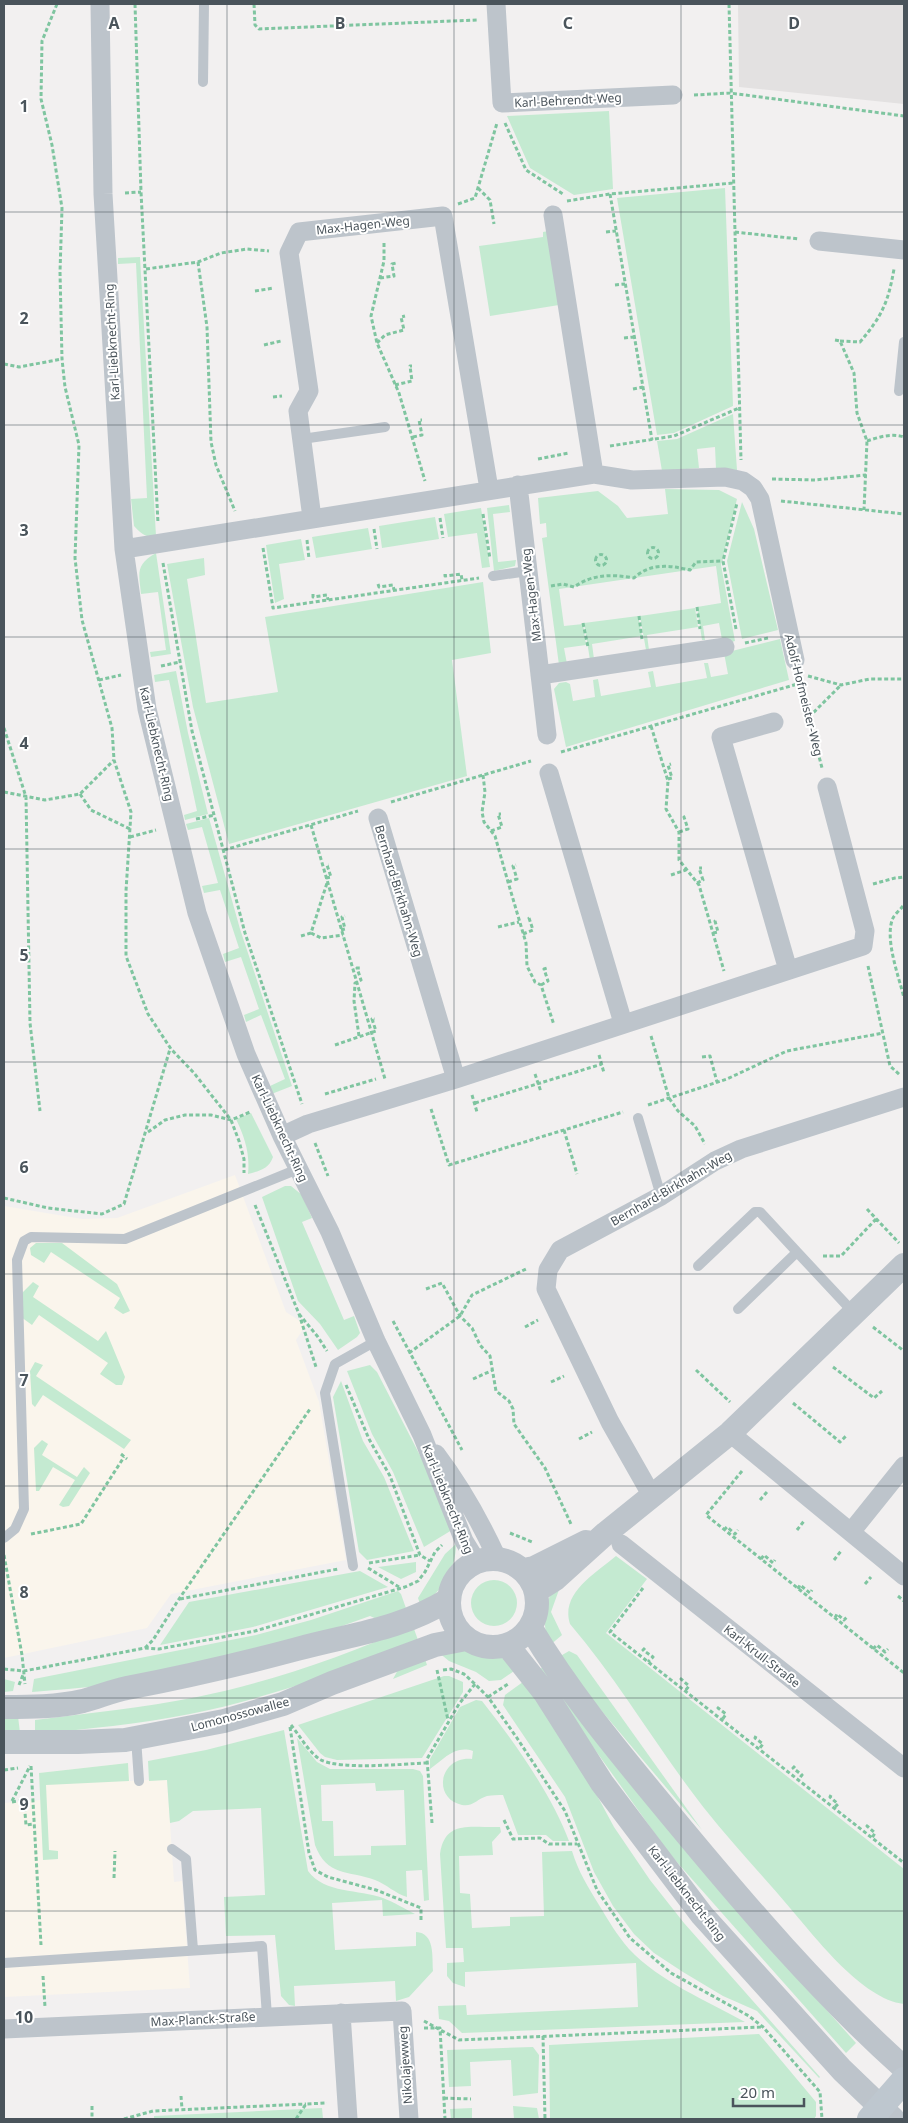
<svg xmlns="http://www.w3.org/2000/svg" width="908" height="2123" font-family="'Noto Sans',sans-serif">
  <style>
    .commercial { fill: #faf5ec }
    .education { fill: #e3e1e1 }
    .green { fill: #c4ead1; fill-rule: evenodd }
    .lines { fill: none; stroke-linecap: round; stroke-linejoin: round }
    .path { stroke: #7fc5a0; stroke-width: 3; stroke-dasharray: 4 2.5; stroke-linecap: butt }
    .service { stroke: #bdc4cb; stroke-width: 10 }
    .minor { stroke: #bdc4cb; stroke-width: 19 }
    .tertiary { stroke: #bdc4cb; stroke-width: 24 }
    .secondary { stroke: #bec7cf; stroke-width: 26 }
    .grid { fill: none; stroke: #4a545b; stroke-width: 1; stroke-opacity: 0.55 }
    .labels { text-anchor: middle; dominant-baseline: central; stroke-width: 4; stroke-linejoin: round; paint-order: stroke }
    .street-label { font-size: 12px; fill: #4a545b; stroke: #fff }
    .grid-label { font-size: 16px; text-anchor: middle; font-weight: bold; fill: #4a545b; stroke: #fff; stroke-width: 4; stroke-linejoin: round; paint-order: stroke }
  </style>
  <rect width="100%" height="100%" fill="#f2f0f0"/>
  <path class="commercial" d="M 235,1175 L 286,1312 L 306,1325 L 296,1340 L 319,1402 L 346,1560 L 171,1594 L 147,1628 L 4,1658 L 4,1206 L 82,1219 L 117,1218 Z
    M 128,1763 L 130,1781 L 167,1779 L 174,1882 L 182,1881 L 190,1988 L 4,1997 L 4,1803 L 41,1800 L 39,1773 Z"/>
  <path class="education" d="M 738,4 L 904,4 L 904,104 L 739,87 Z"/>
  <path class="green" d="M 609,111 L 613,189 L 574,195 L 530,168 L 507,116 Z
    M 725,188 L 733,406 L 674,433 L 657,435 L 617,198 Z
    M 548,231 L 559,305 L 490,316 L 479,246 L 543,237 L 543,232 Z
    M 140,257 L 156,536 C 145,538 141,533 134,526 L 131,499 L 147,498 L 136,263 L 118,264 L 118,258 Z
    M 733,414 L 737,470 L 716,469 L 715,447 L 697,449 L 699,468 L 662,471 L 657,441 L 677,439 Z
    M 665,489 L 719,490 L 737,499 L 721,565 L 735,641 L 723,645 L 719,623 L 703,626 L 705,640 L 702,640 L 697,607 L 721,603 L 716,566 L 559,589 L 564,626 L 583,624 L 586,645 L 564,648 L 567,664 L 559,665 L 542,538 L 547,537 L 546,523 L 540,524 L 538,498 L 598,491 L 618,506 L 627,518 L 668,514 Z
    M 742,502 L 754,529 L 778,630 L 742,639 L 727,561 Z
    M 509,505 L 510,512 L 493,514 L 498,562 L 516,560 L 515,566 L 494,571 L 487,508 Z
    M 481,508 L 490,567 L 482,568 L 477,533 L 448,537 L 444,514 Z
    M 435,517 L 439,539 L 382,548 L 379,526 Z
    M 368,528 L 372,549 L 316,558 L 312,537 Z
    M 301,539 L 305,560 L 279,564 L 284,599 L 275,603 L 266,545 Z
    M 156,553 L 171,654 L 151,657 L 150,652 L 166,650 L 158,592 L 141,594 C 139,573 135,565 156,553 Z
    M 204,558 L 205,575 L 187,579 L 206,703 L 278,692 L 265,617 L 483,582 L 491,653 L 452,660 L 467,776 L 229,844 L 193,707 L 167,564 Z
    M 695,608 L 698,627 L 647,635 L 649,650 L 646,650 L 640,616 Z
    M 638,616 L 642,636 L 592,644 L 594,659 L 590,660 L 584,623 Z
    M 780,639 L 789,680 L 566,747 L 554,689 L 559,683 L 566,682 L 570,684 L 573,701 L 595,697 L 593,680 L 598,679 L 601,696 L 651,687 L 648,672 L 653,671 L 656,687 L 707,678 L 704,663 L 708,663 L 711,677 L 728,674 L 724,653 Z
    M 176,671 L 188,733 L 208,814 L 185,820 L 184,815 L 197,811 L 169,680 L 155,682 L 154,675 Z
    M 209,818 L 240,929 L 292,1086 L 269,1095 L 270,1086 L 285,1079 L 261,1015 L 246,1022 L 244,1015 L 259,1009 L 241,957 L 225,962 L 223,954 L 239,948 L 220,890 L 204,893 L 202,886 L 218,883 L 202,827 L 188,830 L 186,824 Z
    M 251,1113 L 273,1157 C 269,1169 259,1171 248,1174 C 250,1154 245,1138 236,1119 Z
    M 285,1186 L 291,1186 L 302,1195 L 312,1218 L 302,1222 L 344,1320 L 354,1316 L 360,1333 L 357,1337 L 338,1350 L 320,1324 L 298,1301 L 262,1197 Z
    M 36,1243 L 62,1243 L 117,1284 L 130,1311 L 123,1314 L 114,1308 L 120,1298 L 51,1252 L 44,1263 L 31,1255 L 30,1248 Z
    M 33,1282 L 39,1286 L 33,1297 L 98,1341 L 106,1331 L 125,1377 L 122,1385 L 116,1385 L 100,1374 L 108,1363 L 39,1315 L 32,1325 L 21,1317 L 21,1294 Z
    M 35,1362 L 43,1365 L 36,1376 L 131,1440 L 124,1449 L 43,1395 L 35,1407 L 32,1404 L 30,1371 Z
    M 370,1365 L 377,1372 L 427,1469 L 452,1530 L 424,1547 L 393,1472 L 372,1434 L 347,1371 Z
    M 341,1381 L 363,1441 L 384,1477 L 414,1551 L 367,1560 L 359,1552 L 333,1397 Z
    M 42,1440 L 48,1444 L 42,1455 L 77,1477 L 84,1467 L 90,1473 L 69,1506 L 63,1507 L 59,1505 L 75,1480 L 53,1467 L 39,1491 L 36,1491 L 34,1448 Z
    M 456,1544 C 456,1571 441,1591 421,1607 L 418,1598 L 445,1554 Z
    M 616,1556 L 647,1579 L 606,1633 L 904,1869 L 904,2004 C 862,1999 816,1938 790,1908 C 762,1875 731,1842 704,1808 C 657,1748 619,1681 570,1624 C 560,1593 596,1573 616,1556 Z
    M 416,1562 L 416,1572 L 401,1579 L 378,1567 Z
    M 360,1571 L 388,1587 L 253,1627 L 160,1645 L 189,1602 Z
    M471 1603a23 23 0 1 1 46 0a23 23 0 1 1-46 0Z
    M 560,1587 L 551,1612 L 562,1635 L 549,1646 C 544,1628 539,1598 560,1587 Z
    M 398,1591 L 401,1594 L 408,1614 L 383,1622 L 370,1616 C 307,1639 242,1658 176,1674 C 129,1684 80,1688 32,1692 L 34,1679 L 256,1635 L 311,1620 Z
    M 413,1626 L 419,1643 C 344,1670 269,1698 190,1714 C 139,1724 87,1729 35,1734 L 35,1720 C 89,1713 143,1708 197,1697 C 271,1682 344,1656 413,1626 Z
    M 468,1649 L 482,1654 L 498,1655 L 517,1669 L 501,1680 L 489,1681 L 476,1672 L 449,1661 L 438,1652 Z
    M 569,1651 L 577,1655 L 702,1830 L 557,1658 Z
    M 424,1656 L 427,1665 L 393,1679 L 400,1666 Z
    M 548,1664 L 696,1863 L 856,2043 L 846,2053 L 668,1852 L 538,1670 Z
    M 444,1676 L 449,1676 L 463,1682 L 463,1692 L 422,1758 L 337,1760 L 325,1757 L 320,1753 L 298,1725 Z
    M 4,1679 L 15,1682 L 13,1691 L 4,1692 Z
    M 527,1679 L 586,1775 L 614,1827 L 650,1880 L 684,1923 L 820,2077 L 819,2078 L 757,2011 L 723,1996 L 683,1972 L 654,1953 L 634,1934 L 613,1906 L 594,1872 L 565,1797 L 503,1705 L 505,1695 Z
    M 476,1700 L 482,1701 C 513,1740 552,1795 569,1841 L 553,1841 L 546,1835 L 518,1835 L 503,1795 C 498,1795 492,1795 487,1796 C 477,1799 473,1807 462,1805 C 432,1799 439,1756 472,1759 L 473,1751 C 455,1745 444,1759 430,1769 L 430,1759 L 460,1707 Z
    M 18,1716 L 20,1733 L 4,1733 L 4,1717 Z
    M 284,1730 L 308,1871 C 325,1894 359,1889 383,1898 C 394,1902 405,1909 415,1914 L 383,1916 L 382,1900 L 332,1903 L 335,1950 L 416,1946 L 416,1932 C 435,1933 432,1956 433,1971 L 409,1997 L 396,2001 L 395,1981 L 294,1986 L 295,2006 L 289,2005 L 281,1996 L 275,1935 L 226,1936 L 224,1897 L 265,1895 L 261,1808 L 193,1811 L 179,1821 L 170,1823 L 167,1780 L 149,1781 L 148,1761 L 206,1750 Z
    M 297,1738 L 317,1762 L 330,1769 L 413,1769 L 420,1771 L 423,1776 L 429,1900 L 424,1901 L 422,1870 L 406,1871 L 407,1897 C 396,1894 386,1884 375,1880 C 348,1870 327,1877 315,1845 ZM 375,1783 L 376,1791 L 404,1790 L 406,1845 L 371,1846 L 371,1855 L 334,1856 L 333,1821 L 322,1821 L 321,1785 Z
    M 128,1763 L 129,1781 L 46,1785 L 49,1850 L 58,1851 L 58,1859 L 43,1860 L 39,1773 Z
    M 500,1827 L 501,1832 L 492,1842 L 493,1855 L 459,1856 L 460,1893 L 470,1894 L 472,1928 L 510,1926 L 510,1917 L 544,1916 L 542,1852 L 572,1851 C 578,1871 588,1887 599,1905 C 608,1920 617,1935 629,1949 C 660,1982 706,2000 745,2022 L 462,2033 L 449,2021 L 439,2019 L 438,2006 L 466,2005 L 467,2015 L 638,2007 L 636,1963 L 465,1972 L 465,1987 L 453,1983 L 447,1976 L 447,1963 L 464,1962 L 463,1948 L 446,1948 L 440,1854 C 445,1819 471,1828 500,1827 Z
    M 759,2034 L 816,2102 L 816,2116 L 814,2119 L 550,2119 L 549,2045 Z
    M 533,2047 L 539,2055 L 538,2093 L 513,2096 L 511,2060 L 470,2062 L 471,2086 L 449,2087 L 447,2050 Z
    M 513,2106 L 537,2108 L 539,2119 L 514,2119 Z
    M 322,2108 L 323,2119 L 154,2119 L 154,2116 Z
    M 472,2108 L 472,2119 L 451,2119 L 450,2109 Z"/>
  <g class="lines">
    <path class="path" d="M 57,4 L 42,41 L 41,99 L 52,145 L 62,208 L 60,272 L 62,359 L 65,387 L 79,445 L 75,558 L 82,620 L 112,728 L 114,760 L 131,812 L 126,891 L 126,956 L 148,1014 L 171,1049 L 194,1073 L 231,1120 L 239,1141 L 244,1159 L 244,1173
      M 135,4 L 141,192 L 158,523
      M 254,4 L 255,25 L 259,29 L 477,20
      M 729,4 L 741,460
      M 694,95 L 730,93 L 904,116
      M 505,123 L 526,170 L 563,194
      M 478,188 L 490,200 L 494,224
      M 125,193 L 141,192
      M 610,194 L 652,440
      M 567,201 L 610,194 L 733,183
      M 458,204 L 475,198 L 497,123
      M 606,232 L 616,231
      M 735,232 L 799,239
      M 384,243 L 384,261 L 371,316 L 377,343 L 399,393 L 425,481
      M 198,262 L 207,327 L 211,442 L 216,465 L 235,511
      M 146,269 L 198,262 L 221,253 L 247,249 L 269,251
      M 380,278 L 394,276 L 392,264 L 396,263
      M 615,285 L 625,284
      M 255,291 L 274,288
      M 624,338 L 634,337
      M 835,340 L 840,341 L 854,373 L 857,413 L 867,441 L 864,510
      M 840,341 L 860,342 C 882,316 888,303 894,269
      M 377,343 L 385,335 L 404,330 L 401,317 L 405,316
      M 264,345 L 281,341
      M 4,364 L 19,367 L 62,359
      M 395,385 L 412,381 L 410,366 L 412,366
      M 633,389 L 643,387
      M 273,397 L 282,396
      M 413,437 L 422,435 L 419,420 L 422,420
      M 867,441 C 879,437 891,433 904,437
      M 610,446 L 674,436 L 739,408
      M 538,459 L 569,453
      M 772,479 L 815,480 L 866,475
      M 781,501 L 904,514
      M 483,514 L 490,559
      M 440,518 L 443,538
      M 374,529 L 377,549
      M 307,540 L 309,559
      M647.5 553a5.5 5.5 0 1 1 11 0a5.5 5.5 0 1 1-11 0Z
      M 263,548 L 273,608 L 479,578
      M595.5 560a5.5 5.5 0 1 1 11 0a5.5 5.5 0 1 1-11 0Z
      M 163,563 L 192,731 L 245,933 L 302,1104
      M 445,574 L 445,576 L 461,574 L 462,580
      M 378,584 L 379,587 L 393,585 L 394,590
      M 551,586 L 563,584 L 574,587 C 593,574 611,574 634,578 C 650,563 669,565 690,570 L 696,562 L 723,561
      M 313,594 L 313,597 L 327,595 L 328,600
      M 697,607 L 700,629
      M 639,616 L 642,639
      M 583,623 L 588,647
      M 736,629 L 723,561 L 737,503
      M 745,643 L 768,638
      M 161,666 L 180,662
      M 808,676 L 841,685 L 870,679 L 904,679
      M 99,680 L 121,675
      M 800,682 L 822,768
      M 809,717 L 841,685
      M 651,726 L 668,781 L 666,809 L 679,832 L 679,860 L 699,885 L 724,971
      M 4,728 L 26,797 L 30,1023 L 40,1111
      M 561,752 L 801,683
      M 483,775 L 485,792 L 482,812 L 484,822 L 495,836 L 508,882 L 526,943 L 527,966 L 535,982 L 541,985 L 554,1025
      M 668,779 L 672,778 L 668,765 L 671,764
      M 4,792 L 45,800 L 80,794 L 114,760
      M 80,794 L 91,810 L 130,829
      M 391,802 L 531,761
      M 196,819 L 215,815
      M 311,825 L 385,1079
      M 491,831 L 502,827 L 498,814 L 501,814
      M 679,832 L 688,829 L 684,817 L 686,816
      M 130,837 L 156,830
      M 224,850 L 358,811
      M 671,875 L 686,870
      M 326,878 L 331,877 L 327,865 L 329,865
      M 508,882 L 517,879 L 513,866 L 516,865
      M 697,883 L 703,880 L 699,868 L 702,868
      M 873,884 L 895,878 L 904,877
      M 903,906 C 900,910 895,914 893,918 C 884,938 899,977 904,998
      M 498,927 L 519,922
      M 341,930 L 345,929 L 342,917 L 345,916
      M 311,933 L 321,938 L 343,935
      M 713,933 L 718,932 L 715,921 L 717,920
      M 523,934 L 533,930 L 529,918 L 531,917
      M 301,936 L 311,933 L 327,883
      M 868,966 L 890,1066 L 900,1075
      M 541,985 L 548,981 L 544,969 L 547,968
      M 359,1036 L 354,1001 L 355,983 L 361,980 L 357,968 L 360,968
      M 651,1036 L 669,1098 L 678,1111 L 695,1126 L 705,1144
      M 335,1045 L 376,1031 L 372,1019 L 375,1019
      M 599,1055 L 604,1073
      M 702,1057 L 710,1056 L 717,1082
      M 535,1074 L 541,1092
      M 325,1094 L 376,1079
      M 472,1095 L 477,1112
      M 475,1103 L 602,1064
      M 648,1105 L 727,1079 L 787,1051 L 883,1033
      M 431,1109 L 449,1165 L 623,1112
      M 564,1130 L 577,1174
      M 148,1132 L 165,1120 L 185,1115 L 211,1115 L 231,1120 L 250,1112
      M 315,1143 L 328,1176
      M 4,1198 L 48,1208 L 102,1214 L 124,1204 L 170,1049
      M 255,1205 L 299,1314 L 316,1367
      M 867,1209 L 899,1243
      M 823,1256 L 841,1256 L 876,1219
      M 426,1289 L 442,1283 L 460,1316 L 472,1328 L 480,1345 L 490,1356 L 496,1391 L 509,1401 L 513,1409 L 514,1424 L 545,1468 L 571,1524
      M 299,1314 L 318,1337 L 327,1351
      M 393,1321 L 462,1450
      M 525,1327 L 538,1320
      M 873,1327 L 904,1351
      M 409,1353 L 460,1316 L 472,1295 L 528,1268
      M 833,1367 L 874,1398 L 882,1391
      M 696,1370 L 730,1402
      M 473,1379 L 493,1370
      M 551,1382 L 564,1376
      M 346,1385 L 369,1439 L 390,1476 L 420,1555 L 430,1561
      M 793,1403 L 840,1442 L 847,1435
      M 579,1439 L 592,1432
      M 121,1454 L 127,1459
      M 742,1471 L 706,1515 L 904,1673
      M 760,1500 L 767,1492
      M 724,1530 L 727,1527 L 735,1534 L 738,1530
      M 797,1530 L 804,1521
      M 510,1533 L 532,1542
      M 31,1534 L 81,1524 L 124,1457
      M 4,1555 L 22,1655 L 25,1684
      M 761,1559 L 764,1555 L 773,1563 L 775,1560
      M 834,1560 L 841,1551
      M 369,1563 L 420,1555
      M 368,1568 L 399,1587
      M 865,1584 L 871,1577
      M 643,1588 L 610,1632 L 904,1863
      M 798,1589 L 800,1585 L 810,1593 L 812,1590
      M 898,1596 L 904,1601
      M 180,1599 L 338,1569
      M 835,1618 L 837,1614 L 844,1620 L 847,1617
      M 145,1648 L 153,1640 L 179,1599 L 310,1409
      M 645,1648 L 643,1650 L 653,1657 L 648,1662
      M 873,1649 L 877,1645 L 885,1652 L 888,1649
      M 4,1669 L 24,1671 L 145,1648 L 159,1649 L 255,1631 L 405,1587 L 418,1581 L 425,1572 L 435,1552 L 442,1545
      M 437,1670 L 448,1720
      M 443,1670 L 451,1669 L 464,1674 L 475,1684 L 488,1697 L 517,1738 L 565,1811 L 597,1890 L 630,1938 L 671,1973 L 749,2016 L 763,2027 L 820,2092 L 822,2119
      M 682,1678 L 681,1679 L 689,1686 L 685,1691
      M 19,1685 L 24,1672
      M 488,1697 L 508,1684
      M 719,1707 L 718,1708 L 726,1714 L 722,1720
      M 291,1725 C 300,1736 309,1753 321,1760 C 341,1770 402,1764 426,1763
      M 290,1727 L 309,1853 L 315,1870 L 328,1877 L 376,1890 L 421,1908 L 421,1922
      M 756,1736 L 755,1738 L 763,1744 L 759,1749
      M 31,1766 L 41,1945
      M 795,1766 L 793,1768 L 802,1775 L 798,1780
      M 4,1770 L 18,1768
      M 831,1795 L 830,1797 L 838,1804 L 834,1808
      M 12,1801 L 30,1766
      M 12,1802 L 24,1800 L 26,1825 L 34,1824
      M 504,1820 L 513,1839 L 540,1838 L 549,1844 L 577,1844
      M 432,1823 L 427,1759 L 459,1704 L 475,1684
      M 868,1825 L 867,1826 L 875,1833 L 872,1838
      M 114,1878 L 115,1851
      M 43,1976 L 45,2007
      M 424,2021 L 459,2040 L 762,2027
      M 424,2028 L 440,2028 L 445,2119
      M 543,2036 L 545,2119
      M 181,2096 L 182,2109
      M 444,2098 L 471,2099
      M 92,2106 L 92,2119
      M 124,2119 L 153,2111 L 306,2104
      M 296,2119 L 306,2104 L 327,2103"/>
    <path class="service" d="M 203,82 L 204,4
      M 899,391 L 904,342
      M 302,439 L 385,427
      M 493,576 L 528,571
      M 638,1118 L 661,1196
      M 698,1266 L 755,1212 L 760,1212 L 797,1252
      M 738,1309 L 797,1252 L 854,1313
      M 4,1538 L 15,1529 L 24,1509 L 17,1260 L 24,1241 L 31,1237 L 125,1239 L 298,1169
      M 353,1566 L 325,1393 L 335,1364 L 376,1341
      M 136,1738 L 139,1781
      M 172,1849 L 186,1859 L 193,1950
      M 4,1963 L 262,1946 L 267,2016"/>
    <path class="minor" d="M 100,4 L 103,194 L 124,549 L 147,709 L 197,913 L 246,1054 L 282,1136 L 330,1232 L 376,1341 L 422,1435 L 464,1541 L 472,1554 L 472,1563
      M 496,4 L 502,103 L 673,95
      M 553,215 L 594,474
      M 819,241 L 904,250
      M 518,485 L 547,735
      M 312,518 L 298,411 L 309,391 L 289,253 L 299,232 L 443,216 L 489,489
      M 124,549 L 594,474 L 632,480 L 725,477 L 743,481 L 753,488 L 760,499 L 795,660
      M 540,675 L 725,647
      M 774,722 L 721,737 L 788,970
      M 549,773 L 623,1023
      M 378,818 L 456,1079
      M 282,1136 L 308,1124 L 456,1079 L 863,946 L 865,931 L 827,787
      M 730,1433 L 904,1576
      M 436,1454 C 461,1487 480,1521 497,1558
      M 652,1496 L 610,1422 L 546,1289 L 548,1270 L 560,1250 L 661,1196 L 715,1161 L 741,1149 L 904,1097
      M 851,1532 L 904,1466
      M 621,1544 L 904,1768
      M 341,2013 L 348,2119
      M 4,2029 L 402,2011 L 409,2119"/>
    <path class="tertiary" d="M449 1603a44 44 0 1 1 88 0a44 44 0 1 1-88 0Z
      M 524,1570 L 534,1568 L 586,1542
      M 536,1591 L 555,1579 L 606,1533 L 730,1433 L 904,1265
      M 530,1627 C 571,1696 622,1756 673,1818 C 745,1905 820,1993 904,2068
      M 507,1645 L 545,1693 L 602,1783 L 702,1915 L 842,2070 L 893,2119
      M 4,1707 C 30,1707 57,1707 83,1701 C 98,1697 112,1691 127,1688 C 184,1677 241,1664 297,1649 C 352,1634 399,1630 448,1600
      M 4,1742 L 78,1742 L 125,1740 L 224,1721 L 283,1704 L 332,1683 L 435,1645 L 466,1639"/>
    <path class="secondary" d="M 870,2119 L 904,2080"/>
  </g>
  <path class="grid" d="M 227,4 L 227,2119M 454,4 L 454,2119M 681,4 L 681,2119M 4,212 L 904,212M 4,425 L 904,425M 4,637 L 904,637M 4,849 L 904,849M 4,1062 L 904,1062M 4,1274 L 904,1274M 4,1486 L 904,1486M 4,1698 L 904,1698M 4,1911 L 904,1911"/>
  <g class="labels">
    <g class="street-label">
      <text transform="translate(568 100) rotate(-3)">Karl-Behrendt-Weg</text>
      <text transform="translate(363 225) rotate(-6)">Max-Hagen-Weg</text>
      <text transform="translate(112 342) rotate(-93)">Karl-Liebknecht-Ring</text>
      <text transform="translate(531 595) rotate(-97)">Max-Hagen-Weg</text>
      <text transform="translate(804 695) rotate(76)">Adolf-Hofmeister-Weg</text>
      <text transform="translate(157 744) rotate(77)">Karl-Liebknecht-Ring</text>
      <text transform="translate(399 891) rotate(73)">Bernhard-Birkhahn-Weg</text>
      <text transform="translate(280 1128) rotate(65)">Karl-Liebknecht-Ring</text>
      <text transform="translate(671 1188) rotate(-30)">Bernhard-Birkhahn-Weg</text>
      <text transform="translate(448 1499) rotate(68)">Karl-Liebknecht-Ring</text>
      <text transform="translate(762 1656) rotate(38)">Karl-Krull-Straße</text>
      <text transform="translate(240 1714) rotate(-15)">Lomonossowallee</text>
      <text transform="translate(687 1893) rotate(52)">Karl-Liebknecht-Ring</text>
      <text transform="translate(203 2019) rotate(-3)">Max-Planck-Straße</text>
      <text transform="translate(405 2065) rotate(-94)">Nikolajewweg</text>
    </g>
  </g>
  <g class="grid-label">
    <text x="114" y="29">A</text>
    <text x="340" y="29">B</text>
    <text x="568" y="29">C</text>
    <text x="794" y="29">D</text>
    <text x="24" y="112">1</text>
    <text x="24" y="324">2</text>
    <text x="24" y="536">3</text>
    <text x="24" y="749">4</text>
    <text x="24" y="961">5</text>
    <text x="24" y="1173">6</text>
    <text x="24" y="1386">7</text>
    <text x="24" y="1598">8</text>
    <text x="24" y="1810">9</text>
    <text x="24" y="2023">10</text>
  </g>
  <rect width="908" height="2123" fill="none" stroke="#4a545b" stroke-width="10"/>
  <path d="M733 2098v8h71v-8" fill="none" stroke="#4a545b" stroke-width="2.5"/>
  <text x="740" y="2098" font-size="15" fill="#4a545b" stroke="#ffffff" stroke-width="4" paint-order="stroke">20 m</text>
</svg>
